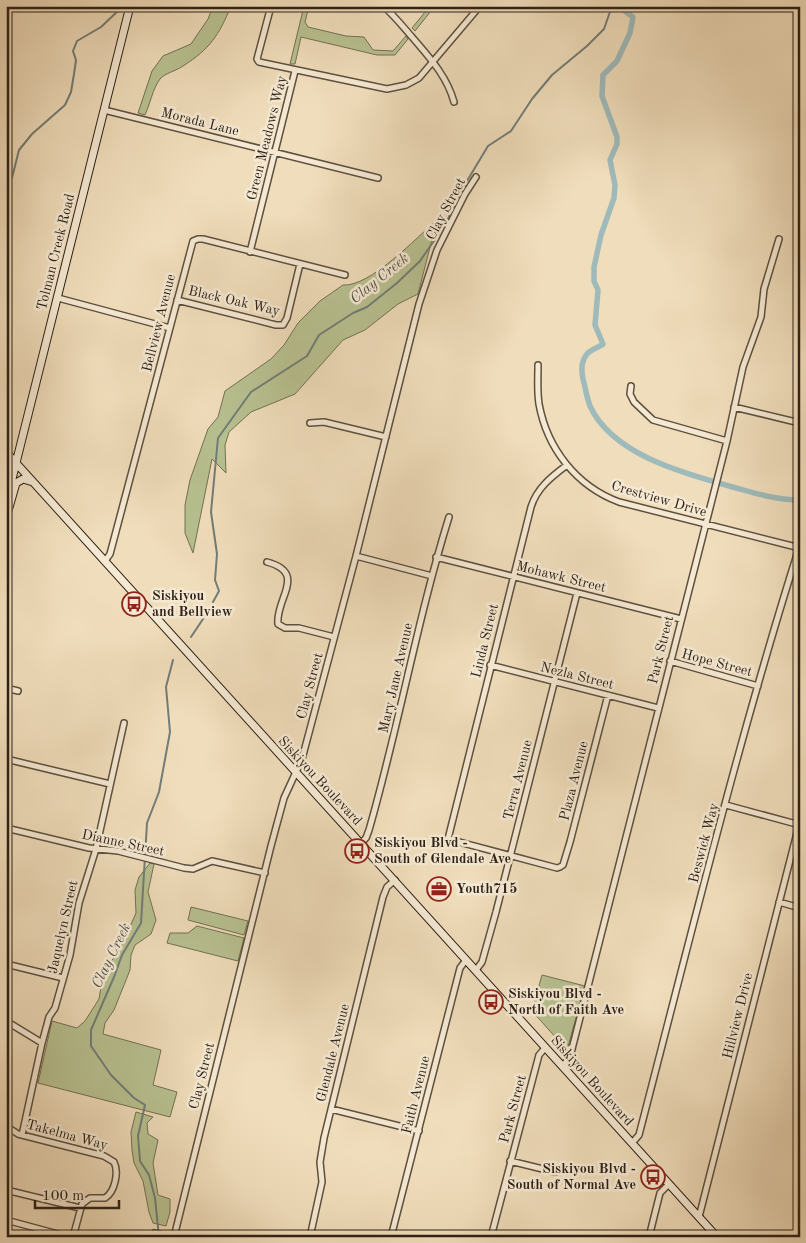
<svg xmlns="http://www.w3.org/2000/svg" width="806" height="1243" font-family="'Old Standard TT',serif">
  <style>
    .green { fill: #b8c191; stroke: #727154 }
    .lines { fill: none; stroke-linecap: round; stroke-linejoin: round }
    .stream { stroke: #717d78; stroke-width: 2 }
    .canal { stroke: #9ebaba; stroke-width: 5.5 }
    .street-casing { stroke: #5e503f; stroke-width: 8 }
    .secondary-casing { stroke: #2d2116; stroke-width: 9 }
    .street { stroke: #f5e9d3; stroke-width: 5 }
    .secondary { stroke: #f5e9d3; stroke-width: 7 }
    .labels { text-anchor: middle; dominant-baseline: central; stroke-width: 5; stroke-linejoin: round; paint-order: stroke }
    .street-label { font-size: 14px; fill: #2d2116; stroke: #f5e9d3 }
    .poi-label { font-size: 14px; font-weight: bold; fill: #2d2116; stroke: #f5e9d3; text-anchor: start }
    .water-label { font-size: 15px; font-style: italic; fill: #4f4f47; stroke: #f5e9d3 }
  </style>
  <rect width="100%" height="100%" fill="#f0ddbb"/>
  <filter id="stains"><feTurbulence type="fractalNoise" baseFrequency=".004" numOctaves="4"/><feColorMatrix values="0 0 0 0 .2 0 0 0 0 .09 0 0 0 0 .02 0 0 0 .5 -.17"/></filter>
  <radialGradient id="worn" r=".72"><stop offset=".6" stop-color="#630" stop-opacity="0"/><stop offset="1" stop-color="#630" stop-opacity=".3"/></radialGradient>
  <path class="green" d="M 142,6 L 172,6 L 171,12 L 156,11 Z
    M 213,6 L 231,6 C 219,35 210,49 183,66 C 176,71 165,73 160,79 C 153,88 150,104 145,115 L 138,113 L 152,71 L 163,56 L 191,44 L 208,19 Z
    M 304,6 L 309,6 L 305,22 L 308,27 L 346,36 L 364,37 L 373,50 L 393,51 L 406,36 L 408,39 L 395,55 L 377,55 L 301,37 L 295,64 L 290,64 Z
    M 430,6 L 435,6 L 415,31 L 412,28 Z
    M 437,220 L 418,294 L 398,304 L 365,330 L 343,340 L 295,394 L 251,412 L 229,432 L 225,445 L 226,473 L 212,459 L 193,553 L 185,533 L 185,505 L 190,480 L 208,429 L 218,417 L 225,391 L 271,359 L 284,345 L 298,323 L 320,301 L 343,285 C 370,287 416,238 437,220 Z
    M 150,863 L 154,864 L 148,892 L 156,920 L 151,934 L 135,945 L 131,955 L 130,970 L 114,1010 L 105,1023 L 103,1034 L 161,1050 L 153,1085 L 177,1092 L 170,1117 L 38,1083 L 52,1021 L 77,1028 L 85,1021 L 99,999 L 102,981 L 108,964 L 118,954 L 136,913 L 135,890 L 139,877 Z
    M 191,907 L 248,921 L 244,935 L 188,920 Z
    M 197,926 L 244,938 L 238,961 L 167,943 L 170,933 L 188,933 Z
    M 542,975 L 585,986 L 567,1050 L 532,1011 Z
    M 136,1112 L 153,1117 L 147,1123 L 148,1134 L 158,1140 L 153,1163 L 158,1195 L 170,1199 L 170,1212 L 166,1226 L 153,1223 L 149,1212 L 143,1181 L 134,1163 L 132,1150 L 131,1132 Z
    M 153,1229 L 170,1233 L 170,1237 L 151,1237 Z"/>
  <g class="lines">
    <path class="stream" d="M 6,182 L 12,178 L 19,150 L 32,134 L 65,105 L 71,92 L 74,74 L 76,60 L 73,51 L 77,41 L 101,27 L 120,9 L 120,6
      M 213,602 L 219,591 L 215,580 L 217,554 L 211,512 L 218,438 L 251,392 L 307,356 L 319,335 L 353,313 L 367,307 L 397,283 L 420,261 L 445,225 L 464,186 L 488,146 L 511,131 L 532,99 L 552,75 L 587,46 L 604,29 L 612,6
      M 191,637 L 207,613
      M 159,1237 L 155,1198 L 149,1175 L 140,1161 L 138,1136 L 145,1105 L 134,1098 L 111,1075 L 91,1046 L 91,1030 L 114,977 L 122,955 L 141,923 L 147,823 L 159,792 L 170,732 L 166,687 L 173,660"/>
    <path class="canal" d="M 618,6 L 633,17 L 630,33 L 617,61 L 603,75 L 602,96 L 617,137 L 617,144 L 610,160 L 615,185 L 614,198 L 601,235 L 594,267 L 594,281 L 598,290 L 595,325 L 603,344 C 598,348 591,349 587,354 C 579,364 582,376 585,387 C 586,393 588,400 590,406 C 612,454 682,473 729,486 C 752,492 775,500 800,500"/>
    <g class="street-casing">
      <path id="street" d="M 271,6 L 257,59 L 259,62 L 387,89 L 406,85 L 419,78 L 480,6
        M 345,6 L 351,6
        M 383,6 C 394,15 403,27 412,37 C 429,57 447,76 454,102
        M 104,110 L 378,178
        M 250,252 L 295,71
        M 58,298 L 170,328
        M 177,300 L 276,325 L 283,325 L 287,318 L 300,264
        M 538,365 C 538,378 537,391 539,404 C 547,448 576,486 619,502 L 800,548
        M 631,386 L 630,394 L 634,402 L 653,420 L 727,441
        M 734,407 L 800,423
        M 310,423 L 324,422 L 386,437
        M 567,465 C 551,477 537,488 531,507 L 448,839 L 557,868 L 560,867 L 563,865 L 570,842 L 608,695
        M 356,556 L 432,576
        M 436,557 L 681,619
        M 105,561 L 110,554 L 193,241 L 198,239 L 203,239 L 345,275
        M 267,562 C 308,573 275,599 278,624 L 285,628 L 299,628 L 334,637
        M 670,661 L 758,686
        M 490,665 L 658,708
        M 6,688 L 18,691
        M 6,759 L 110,784
        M 726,805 L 800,825
        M 6,828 L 89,848 L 118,851 L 184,868 L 193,869 L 212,861 L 265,873
        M 361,843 L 366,838 L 369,830 C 399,726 417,620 449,517
        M 6,897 L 8,908 L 6,916
        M 779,902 L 800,908
        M 6,964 L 63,978
        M 476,970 L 482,962 L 496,912 L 577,593
        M 6,1021 L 42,1043
        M 562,1066 L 569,1059 L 571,1053 L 727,441 L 743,367 L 761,317 L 764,289 L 779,239
        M 331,1109 L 419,1131
        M 6,1126 L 18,1134 L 104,1156 L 114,1162 C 119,1172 115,1192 105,1198 L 90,1198 L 82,1204 L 73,1237
        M 22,1135 L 42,1043 L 49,1017 L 55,1008 L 70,955 L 79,903 L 96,849 L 124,723
        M 632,1143 L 639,1135 C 690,939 738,741 799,548
        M 510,1161 L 555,1172
        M 6,1190 L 80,1208
        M 699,1217 L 800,821
        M 6,1220 L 69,1237
        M 174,1237 L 271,846 L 284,798 L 302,759 L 356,556 L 419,304 L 437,250 L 465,194 L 476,177
        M 310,1237 L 322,1182 L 320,1162 L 324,1138 L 383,897 L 387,887 L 395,880
        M 391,1237 L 460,968 L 466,960
        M 491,1237 L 539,1055 L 545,1048
        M 649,1237 L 660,1193 L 669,1184"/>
    </g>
    <g class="secondary-casing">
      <path id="secondary" d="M 6,452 L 717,1237
        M 6,503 L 130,6
        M 6,518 L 16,483 L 23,479 L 33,482"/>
    </g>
    <use href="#street" class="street"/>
    <use href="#secondary" class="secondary"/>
  </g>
  <defs>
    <g id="bus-ring" transform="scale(1.25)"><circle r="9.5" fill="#f5e9d3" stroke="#8f2418" stroke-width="1.5"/><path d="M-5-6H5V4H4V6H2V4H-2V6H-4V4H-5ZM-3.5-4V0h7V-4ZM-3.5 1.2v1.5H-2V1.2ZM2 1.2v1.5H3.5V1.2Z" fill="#8f2418"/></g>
    <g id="office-ring" transform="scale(1.25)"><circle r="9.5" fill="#f5e9d3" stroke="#8f2418" stroke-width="1.5"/><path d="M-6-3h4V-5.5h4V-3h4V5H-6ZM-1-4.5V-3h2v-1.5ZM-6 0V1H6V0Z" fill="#8f2418"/></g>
  </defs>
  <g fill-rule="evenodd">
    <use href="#bus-ring" x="134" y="604"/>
    <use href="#bus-ring" x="357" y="851"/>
    <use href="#office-ring" x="439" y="889"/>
    <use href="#bus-ring" x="491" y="1002"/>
    <use href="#bus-ring" x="653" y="1177"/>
  </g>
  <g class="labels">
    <g class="street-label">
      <text transform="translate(200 122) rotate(14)">Morada Lane</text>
      <text transform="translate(267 138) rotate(-76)">Green Meadows Way</text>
      <text transform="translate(446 209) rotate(-62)">Clay Street</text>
      <text transform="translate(56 252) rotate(-76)">Tolman Creek Road</text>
      <text transform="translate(234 301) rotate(13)">Black Oak Way</text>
      <text transform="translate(159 323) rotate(-76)">Bellview Avenue</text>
      <text transform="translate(659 499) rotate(16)">Crestview Drive</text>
      <text transform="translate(561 577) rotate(14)">Mohawk Street</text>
      <text transform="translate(485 641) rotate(-76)">Linda Street</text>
      <text transform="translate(661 650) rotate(-76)">Park Street</text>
      <text transform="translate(717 663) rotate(15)">Hope Street</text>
      <text transform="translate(577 676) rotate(14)">Nezla Street</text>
      <text transform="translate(396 678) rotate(-77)">Mary Jane Avenue</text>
      <text transform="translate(310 686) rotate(-75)">Clay Street</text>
      <text transform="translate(518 780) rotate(-76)">Terra Avenue</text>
      <text transform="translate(320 781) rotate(47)">Siskiyou Boulevard</text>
      <text transform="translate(574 781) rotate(-76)">Plaza Avenue</text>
      <text transform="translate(123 843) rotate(12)">Dianne Street</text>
      <text transform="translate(704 843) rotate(-75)">Beswick Way</text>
      <text transform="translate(63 927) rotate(-77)">Jaquelyn Street</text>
      <text transform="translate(738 1016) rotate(-76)">Hillview Drive</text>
      <text transform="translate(333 1053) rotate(-76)">Glendale Avenue</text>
      <text transform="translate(202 1076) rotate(-76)">Clay Street</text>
      <text transform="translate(592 1081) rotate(48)">Siskiyou Boulevard</text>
      <text transform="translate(416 1095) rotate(-76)">Faith Avenue</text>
      <text transform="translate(513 1109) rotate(-75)">Park Street</text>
      <text transform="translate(67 1135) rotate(15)">Takelma Way</text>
    </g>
    <g class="poi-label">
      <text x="152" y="596">Siskiyou<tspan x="152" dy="16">and Bellview</tspan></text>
      <text x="374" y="843">Siskiyou Blvd -<tspan x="374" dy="16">South of Glendale Ave</tspan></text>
      <text x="456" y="889">Youth715</text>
      <text x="508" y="994">Siskiyou Blvd -<tspan x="508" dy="16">North of Faith Ave</tspan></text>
      <text x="636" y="1169" text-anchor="end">Siskiyou Blvd -<tspan x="636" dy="16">South of Normal Ave</tspan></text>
    </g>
    <g class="water-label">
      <text transform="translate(380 279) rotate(-39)">Clay Creek</text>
      <text transform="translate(112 956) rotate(-64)">Clay Creek</text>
    </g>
  </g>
  <rect width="806" height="1243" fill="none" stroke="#f0ddbb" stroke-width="25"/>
  <rect x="8" y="8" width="791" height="1228" fill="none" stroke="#2d2116" stroke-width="2.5"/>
  <rect x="12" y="12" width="781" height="1218" fill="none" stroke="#2d2116"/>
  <path d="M35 1200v8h84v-8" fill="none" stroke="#2d2116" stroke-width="2.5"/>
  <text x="42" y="1200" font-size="15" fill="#2d2116" stroke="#f5e9d3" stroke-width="4" paint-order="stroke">100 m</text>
  <rect width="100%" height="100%" filter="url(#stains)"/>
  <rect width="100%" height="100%" fill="url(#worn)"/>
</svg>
